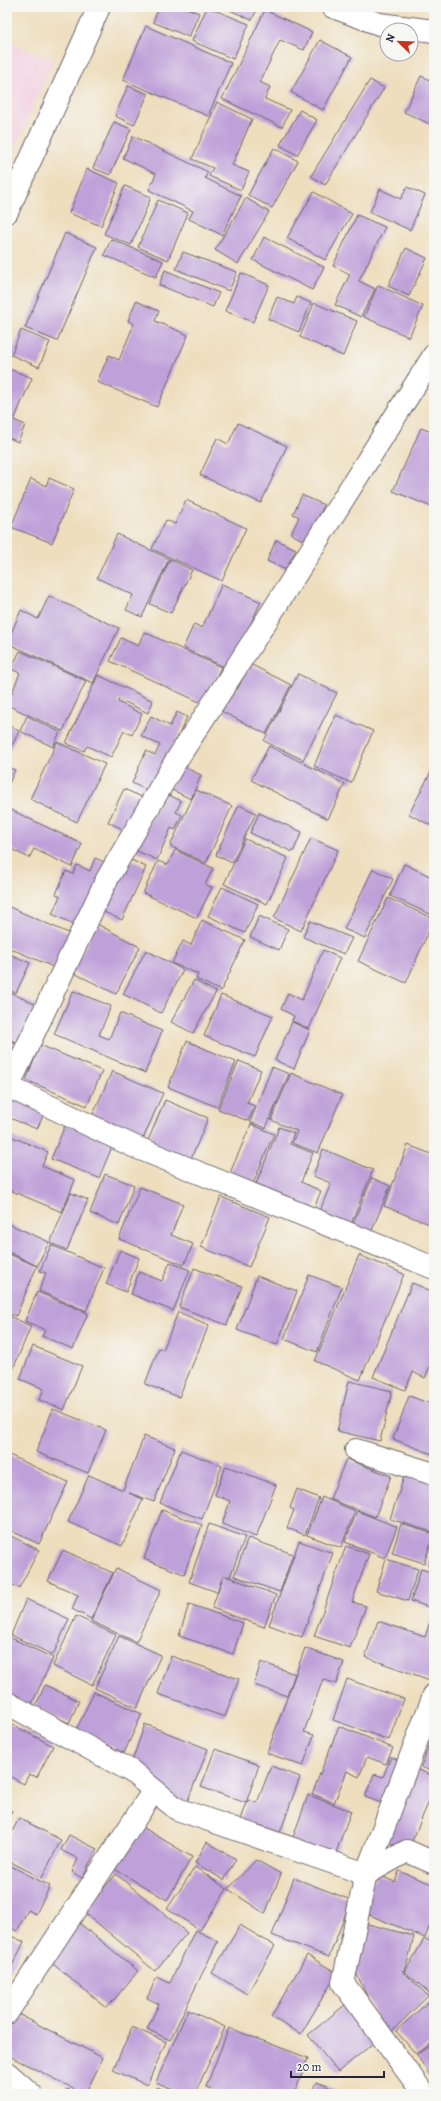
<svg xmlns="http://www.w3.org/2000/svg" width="441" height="2101" font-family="Alegreya,serif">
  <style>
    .built { fill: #f3cfe0 }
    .building { fill: #bfa1d9 }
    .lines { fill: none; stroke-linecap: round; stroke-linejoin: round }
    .minor-casing { stroke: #696469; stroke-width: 24 }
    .tertiary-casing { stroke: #696469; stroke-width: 24 }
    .minor { stroke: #fff; stroke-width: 22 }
    .tertiary { stroke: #fff; stroke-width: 22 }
  </style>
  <rect width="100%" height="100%" fill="#f6f6f2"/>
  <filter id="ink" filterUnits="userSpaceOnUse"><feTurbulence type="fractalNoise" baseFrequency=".025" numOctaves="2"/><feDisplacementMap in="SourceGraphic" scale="8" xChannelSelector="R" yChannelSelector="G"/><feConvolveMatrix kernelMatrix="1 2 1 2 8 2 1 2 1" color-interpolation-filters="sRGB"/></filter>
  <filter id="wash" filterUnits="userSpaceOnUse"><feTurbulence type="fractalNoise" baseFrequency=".012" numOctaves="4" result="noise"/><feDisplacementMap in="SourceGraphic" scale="16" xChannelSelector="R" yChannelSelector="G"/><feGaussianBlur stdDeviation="0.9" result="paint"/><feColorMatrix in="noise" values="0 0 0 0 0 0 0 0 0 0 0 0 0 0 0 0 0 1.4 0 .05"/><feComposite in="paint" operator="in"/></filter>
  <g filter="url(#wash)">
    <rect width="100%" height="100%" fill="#eedebe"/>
    <path class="built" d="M 7,41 L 53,60 L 7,168 Z"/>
    <g id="blocks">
      <path class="building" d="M 159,7 L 184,7 L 199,13 L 189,37 L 153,22 Z
        M 207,7 L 249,24 L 233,59 L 192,41 Z
        M 223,7 L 258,7 L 252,20 Z
        M 265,10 L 312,32 L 304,50 L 280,40 L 260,82 L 270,87 L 265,99 L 290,110 L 282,127 L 222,99 Z
        M 146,26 L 231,63 L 208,116 L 123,80 Z
        M 320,40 L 352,57 L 323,110 L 291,92 Z
        M 421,76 L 434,82 L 434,126 L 404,112 Z
        M 370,80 L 384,88 L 325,185 L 311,176 Z
        M 128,86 L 148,94 L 134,125 L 115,116 Z
        M 217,102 L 252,119 L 232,165 L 249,172 L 241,190 L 209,176 L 213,168 L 192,159 Z
        M 300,110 L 317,120 L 297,155 L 280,145 Z
        M 114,122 L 131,129 L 110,175 L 93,168 Z
        M 133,136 L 208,172 L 205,178 L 241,196 L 222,235 L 189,219 L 193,211 L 149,190 L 156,174 L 123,158 Z
        M 274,148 L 298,161 L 272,208 L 248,195 Z
        M 87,169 L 119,183 L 101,226 L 69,213 Z
        M 125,186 L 151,197 L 131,245 L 104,234 Z
        M 407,187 L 425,195 L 410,230 L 370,212 L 380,189 L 401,199 Z
        M 314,192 L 352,214 L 325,260 L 287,238 Z
        M 246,198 L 269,212 L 238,264 L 215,250 Z
        M 158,200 L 188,213 L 168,260 L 138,247 Z
        M 357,215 L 385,227 L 359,281 L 375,289 L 361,317 L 335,305 L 350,274 L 333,266 Z
        M 65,233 L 97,247 L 57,341 L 25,328 Z
        M 264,237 L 324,267 L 312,290 L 253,260 Z
        M 111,239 L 163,261 L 156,277 L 104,255 Z
        M 406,248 L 427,258 L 409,296 L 388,286 Z
        M 183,252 L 237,272 L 229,291 L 176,269 Z
        M 165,270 L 219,293 L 213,307 L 159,285 Z
        M 241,273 L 269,285 L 253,322 L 225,311 Z
        M 378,285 L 423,306 L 409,337 L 364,317 Z
        M 277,297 L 294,304 L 297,297 L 311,303 L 299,332 L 268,319 Z
        M 136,301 L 159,311 L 155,321 L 188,335 L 157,407 L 97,382 L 109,355 L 119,360 L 134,324 L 128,321 Z
        M 314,303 L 357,321 L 343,356 L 300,337 Z
        M 21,330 L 50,342 L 39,367 L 11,355 Z
        M 7,368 L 32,378 L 14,420 L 25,425 L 18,442 L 7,437 Z
        M 238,423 L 287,446 L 261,503 L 200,475 L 217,438 L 228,444 Z
        M 421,428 L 434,433 L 434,508 L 393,491 Z
        M 49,478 L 74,489 L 52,543 L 11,527 L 31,479 L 46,486 Z
        M 302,495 L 324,505 L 307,542 L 291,534 L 299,517 L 293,514 Z
        M 186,500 L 246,528 L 222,581 L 152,549 L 166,520 L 175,524 Z
        M 117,534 L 169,559 L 142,617 L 126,610 L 133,595 L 97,578 Z
        M 276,540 L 296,549 L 286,570 L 267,561 Z
        M 170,559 L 192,570 L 171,613 L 150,604 Z
        M 222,584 L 261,602 L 229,669 L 183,648 L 194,624 L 202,628 Z
        M 49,596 L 119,628 L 93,683 L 7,643 L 21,610 L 38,619 Z
        M 144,632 L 221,667 L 204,704 L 110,661 L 121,638 L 138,646 Z
        M 20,651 L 86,681 L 63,731 L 7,705 L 20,673 L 11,669 Z
        M 250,664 L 291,685 L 266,734 L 219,710 L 230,687 L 237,690 Z
        M 298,674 L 337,693 L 303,760 L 264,741 Z
        M 98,675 L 153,701 L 148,713 L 119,699 L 118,702 L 142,714 L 132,735 L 124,731 L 111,757 L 87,746 L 84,751 L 66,743 Z
        M 177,712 L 187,717 L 152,793 L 132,783 L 146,751 L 155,755 L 160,745 L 141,736 L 151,716 L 170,726 Z
        M 336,715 L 373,731 L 351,783 L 314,766 Z
        M 27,716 L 60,732 L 53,747 L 20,731 Z
        M 7,725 L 19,731 L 7,756 Z
        M 57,742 L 105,764 L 77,822 L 30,799 Z
        M 269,746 L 345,784 L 328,819 L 251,780 Z
        M 180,765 L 201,775 L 191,799 L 170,789 Z
        M 434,766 L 434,827 L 409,814 Z
        M 7,767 L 15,770 L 7,788 Z
        M 124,789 L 144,798 L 129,832 L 108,822 Z
        M 196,790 L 232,806 L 206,863 L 170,846 Z
        M 165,793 L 181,801 L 176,812 L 182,815 L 175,830 L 171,828 L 157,860 L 133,849 Z
        M 239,805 L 256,813 L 232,863 L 216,855 Z
        M 7,808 L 82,844 L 72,867 L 34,849 L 29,858 L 7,847 Z
        M 259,813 L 302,832 L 293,852 L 250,833 Z
        M 311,838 L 338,850 L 301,931 L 274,918 Z
        M 245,839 L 288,858 L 267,904 L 224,884 Z
        M 175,850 L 213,868 L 205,885 L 212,887 L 197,918 L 143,893 L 158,861 L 168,865 Z
        M 95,858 L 109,864 L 82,928 L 52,914 L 60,896 L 56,894 L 66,871 L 73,874 L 77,865 L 90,871 Z
        M 129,859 L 146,867 L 122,920 L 104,912 Z
        M 404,864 L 434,878 L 434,916 L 390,896 Z
        M 373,869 L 393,879 L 365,938 L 344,929 Z
        M 222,887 L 258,904 L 245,933 L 208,916 Z
        M 388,898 L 434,919 L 406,983 L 358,961 Z
        M 7,906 L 73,935 L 58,969 L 7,947 Z
        M 259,916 L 288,929 L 279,950 L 250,937 Z
        M 202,920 L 245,940 L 221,991 L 196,979 L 198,974 L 172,963 L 183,941 L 191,945 Z
        M 310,921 L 352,938 L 344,954 L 303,937 Z
        M 97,924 L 140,947 L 116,994 L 72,972 Z
        M 146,950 L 183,970 L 161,1013 L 123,994 Z
        M 323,950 L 340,958 L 309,1029 L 292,1021 L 294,1016 L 281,1009 L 288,993 L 302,1000 Z
        M 7,953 L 30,963 L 16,993 L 7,989 Z
        M 194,980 L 216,992 L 193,1033 L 171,1022 Z
        M 7,991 L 37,1005 L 20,1044 L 7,1038 Z
        M 73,991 L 111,1006 L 99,1035 L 109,1039 L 120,1013 L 162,1031 L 145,1073 L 54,1034 Z
        M 221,995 L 273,1016 L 255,1057 L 204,1036 Z
        M 292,1022 L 310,1030 L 294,1069 L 275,1060 Z
        M 7,1040 L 18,1045 L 7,1074 Z
        M 187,1041 L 236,1062 L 217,1107 L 168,1087 Z
        M 40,1045 L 102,1071 L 87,1106 L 26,1080 Z
        M 239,1061 L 261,1070 L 247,1103 L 255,1106 L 248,1121 L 218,1109 Z
        M 272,1067 L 289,1074 L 266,1128 L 250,1122 Z
        M 112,1071 L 163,1093 L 143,1139 L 92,1117 Z
        M 291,1073 L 342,1095 L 318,1153 L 292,1143 L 297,1131 L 271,1120 Z
        M 14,1094 L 47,1107 L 37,1129 L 7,1117 L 7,1110 Z
        M 165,1100 L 208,1118 L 190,1161 L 147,1143 Z
        M 66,1123 L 114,1142 L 99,1178 L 51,1159 Z
        M 251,1124 L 274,1134 L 250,1190 L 227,1180 Z
        M 279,1127 L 294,1133 L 290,1144 L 313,1153 L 301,1182 L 321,1191 L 313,1210 L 255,1186 Z
        M 10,1136 L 48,1152 L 42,1166 L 75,1180 L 62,1212 L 7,1189 L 7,1142 Z
        M 408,1145 L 434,1155 L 434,1226 L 384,1206 Z
        M 323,1149 L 373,1170 L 350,1226 L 319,1213 L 331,1183 L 313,1176 Z
        M 105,1174 L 134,1185 L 119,1225 L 90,1213 Z
        M 372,1178 L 390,1186 L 369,1238 L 350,1230 Z
        M 140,1187 L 183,1204 L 171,1235 L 193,1244 L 184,1265 L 119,1239 Z
        M 71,1193 L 88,1200 L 67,1250 L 50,1243 Z
        M 221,1197 L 270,1217 L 249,1267 L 201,1247 Z
        M 7,1223 L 49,1242 L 37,1266 L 7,1251 Z
        M 51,1245 L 104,1268 L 86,1311 L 39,1291 L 46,1273 L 40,1271 Z
        M 120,1250 L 139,1258 L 126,1292 L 106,1284 Z
        M 7,1253 L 37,1266 L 16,1316 L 7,1313 Z
        M 359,1255 L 404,1274 L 360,1380 L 315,1361 Z
        M 170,1262 L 190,1270 L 173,1311 L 131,1294 L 139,1272 L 162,1281 Z
        M 194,1268 L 242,1286 L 227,1325 L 179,1307 Z
        M 309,1275 L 342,1287 L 317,1352 L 284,1339 Z
        M 257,1276 L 297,1291 L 277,1345 L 237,1330 Z
        M 412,1283 L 434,1292 L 434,1356 L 425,1378 L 413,1372 L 405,1390 L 373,1377 Z
        M 37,1292 L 88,1313 L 73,1349 L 42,1336 L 45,1330 L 25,1321 Z
        M 178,1312 L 209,1325 L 179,1397 L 145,1384 L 159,1348 L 163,1350 Z
        M 7,1315 L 31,1326 L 11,1374 L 7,1373 Z
        M 33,1346 L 82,1366 L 64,1410 L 39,1400 L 44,1389 L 20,1379 Z
        M 349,1381 L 392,1391 L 380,1441 L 337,1431 Z
        M 409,1396 L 434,1405 L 434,1450 L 432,1454 L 393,1439 Z
        M 53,1409 L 106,1430 L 88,1473 L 36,1452 Z
        M 144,1436 L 175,1448 L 154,1502 L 129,1493 L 143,1499 L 122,1546 L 68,1522 L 89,1475 L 123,1490 Z
        M 181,1450 L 222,1466 L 202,1519 L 160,1503 Z
        M 7,1454 L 68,1482 L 39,1544 L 7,1529 Z
        M 346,1459 L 391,1476 L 375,1517 L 330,1499 Z
        M 226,1466 L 276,1485 L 256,1537 L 222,1524 L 230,1501 L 215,1495 Z
        M 405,1474 L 434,1483 L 434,1525 L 432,1532 L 390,1519 Z
        M 297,1489 L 319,1498 L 305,1535 L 287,1528 L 294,1510 L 290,1508 Z
        M 322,1497 L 355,1511 L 341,1548 L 307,1535 Z
        M 162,1510 L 202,1525 L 184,1574 L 144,1559 Z
        M 357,1511 L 397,1527 L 385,1558 L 345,1542 Z
        M 209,1524 L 245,1537 L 230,1577 L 226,1576 L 276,1595 L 264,1627 L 212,1608 L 224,1574 L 217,1592 L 189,1582 Z
        M 401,1524 L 434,1534 L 424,1563 L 392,1553 Z
        M 7,1534 L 39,1550 L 19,1588 L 7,1582 Z
        M 248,1538 L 293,1554 L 280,1592 L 234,1576 Z
        M 299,1541 L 333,1553 L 302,1637 L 269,1625 Z
        M 346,1546 L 369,1554 L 352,1602 L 366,1606 L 350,1648 L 314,1636 Z
        M 434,1548 L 434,1568 L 428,1566 Z
        M 63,1550 L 113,1573 L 91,1619 L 72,1609 L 78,1595 L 48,1581 Z
        M 386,1559 L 418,1569 L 408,1601 L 376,1591 Z
        M 116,1568 L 161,1590 L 136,1642 L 91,1621 Z
        M 421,1569 L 434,1573 L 434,1609 L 411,1601 Z
        M 26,1599 L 69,1619 L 53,1655 L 11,1635 Z
        M 189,1604 L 243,1623 L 233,1654 L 179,1636 Z
        M 76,1616 L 116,1635 L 92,1685 L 53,1666 Z
        M 432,1616 L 434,1617 L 434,1669 L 430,1680 L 365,1657 L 378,1621 L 425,1637 Z
        M 7,1636 L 53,1658 L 31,1706 L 7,1695 Z
        M 119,1636 L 161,1655 L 137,1708 L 95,1688 Z
        M 305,1648 L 344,1662 L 336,1684 L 323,1679 L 304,1732 L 314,1735 L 303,1766 L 267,1753 Z
        M 171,1656 L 239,1679 L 225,1717 L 158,1694 Z
        M 261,1662 L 295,1674 L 287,1696 L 254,1685 Z
        M 347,1679 L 404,1699 L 389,1740 L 333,1720 Z
        M 45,1685 L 79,1701 L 69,1723 L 35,1707 Z
        M 94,1692 L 142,1714 L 124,1753 L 76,1730 Z
        M 7,1722 L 53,1746 L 37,1777 L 29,1774 L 24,1784 L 7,1775 Z
        M 145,1724 L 208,1749 L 186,1805 L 131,1764 Z
        M 339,1726 L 393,1748 L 386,1764 L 367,1757 L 359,1777 L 347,1771 L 334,1803 L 312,1794 Z
        M 430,1742 L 434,1744 L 434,1772 L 421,1767 Z
        M 215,1749 L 259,1765 L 246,1803 L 201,1787 Z
        M 391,1757 L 401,1761 L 384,1804 L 365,1797 L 374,1774 L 383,1777 Z
        M 271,1766 L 300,1777 L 277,1841 L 238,1828 L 248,1800 L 257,1803 Z
        M 416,1769 L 434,1776 L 434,1803 L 429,1801 L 408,1851 L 387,1842 Z
        M 308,1795 L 351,1811 L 333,1861 L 290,1846 Z
        M 7,1809 L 12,1811 L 7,1821 Z
        M 19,1818 L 61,1840 L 42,1878 L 7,1860 L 7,1842 Z
        M 139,1825 L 192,1857 L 167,1900 L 113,1868 Z
        M 434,1834 L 434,1861 L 425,1857 Z
        M 69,1835 L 97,1849 L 82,1878 L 72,1872 L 78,1859 L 61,1850 Z
        M 207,1842 L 236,1859 L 224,1880 L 195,1863 Z
        M 256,1860 L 281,1874 L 265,1914 L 228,1889 Z
        M 7,1864 L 50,1886 L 36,1914 L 28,1910 L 17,1931 L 7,1926 Z
        M 195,1867 L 227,1889 L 200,1930 L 167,1909 Z
        M 399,1871 L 434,1885 L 434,1916 L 425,1938 L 360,1911 L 376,1874 L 395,1882 Z
        M 116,1874 L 187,1933 L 155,1971 L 84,1912 Z
        M 294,1878 L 351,1900 L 329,1957 L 272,1935 Z
        M 78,1922 L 138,1971 L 107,2008 L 48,1960 Z
        M 360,1922 L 414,1936 L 405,1972 L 402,1970 L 404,1974 L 405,1973 L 428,1996 L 386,2037 L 350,1959 Z
        M 240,1925 L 275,1946 L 247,1994 L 212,1973 Z
        M 434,1926 L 434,1942 L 429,1939 Z
        M 195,1930 L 218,1941 L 170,2040 L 147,2029 L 159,2004 L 147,1998 L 157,1977 L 170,1983 Z
        M 7,1934 L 24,1942 L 7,1976 Z
        M 424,1939 L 434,1943 L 434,1997 L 405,1972 Z
        M 307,1955 L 337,1973 L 301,2034 L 271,2017 Z
        M 428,2002 L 434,2009 L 434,2042 L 416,2054 L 396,2031 Z
        M 346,2004 L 376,2041 L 338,2072 L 308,2035 Z
        M 188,2010 L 225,2027 L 195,2094 L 182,2094 L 156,2082 Z
        M 12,2011 L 103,2058 L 85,2094 L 7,2055 L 7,2021 Z
        M 132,2027 L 166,2042 L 147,2085 L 113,2070 Z
        M 229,2028 L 308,2058 L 294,2094 L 225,2094 L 206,2087 Z
        M 434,2044 L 434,2082 L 417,2055 Z
        M 316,2082 L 347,2094 L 311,2094 Z
        M 157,2087 L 173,2094 L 154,2094 Z
        M 67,2089 L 79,2094 L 65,2094 Z"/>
    </g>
  </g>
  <g filter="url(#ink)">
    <use href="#blocks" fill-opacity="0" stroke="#696469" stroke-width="1"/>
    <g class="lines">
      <g class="minor-casing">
        <path id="minor" d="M 7,1086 L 133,1146 L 434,1268
          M 7,1089 L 107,879 L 174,764 L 272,612 L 434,355
          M 356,1450 L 434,1474
          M 7,1703 L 131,1771 L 177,1809 L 366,1874 L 407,1851 L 434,1863
          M 7,2013 L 154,1790
          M 7,2073 L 31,2094
          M 421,2090 L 343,1983 L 366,1874 L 434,1695"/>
      </g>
      <g class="tertiary-casing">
        <path id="tertiary" d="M 333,7 L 379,24 L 434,31
          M 7,212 L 99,7"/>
      </g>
      <use href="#minor" class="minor"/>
      <use href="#tertiary" class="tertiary"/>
    </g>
  </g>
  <rect width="441" height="2101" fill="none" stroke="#f6f6f2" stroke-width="24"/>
  <g transform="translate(399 42) rotate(293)"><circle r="19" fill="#f6f6f2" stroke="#a1a1a9"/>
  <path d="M0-3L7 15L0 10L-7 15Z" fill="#c8321e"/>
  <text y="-6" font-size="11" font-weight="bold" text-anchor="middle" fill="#22223b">N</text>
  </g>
  <path d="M291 2071v6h93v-6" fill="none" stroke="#22223b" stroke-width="2"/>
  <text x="297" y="2071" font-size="12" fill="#22223b" stroke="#f6f6f2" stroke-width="3" paint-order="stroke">20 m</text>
</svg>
